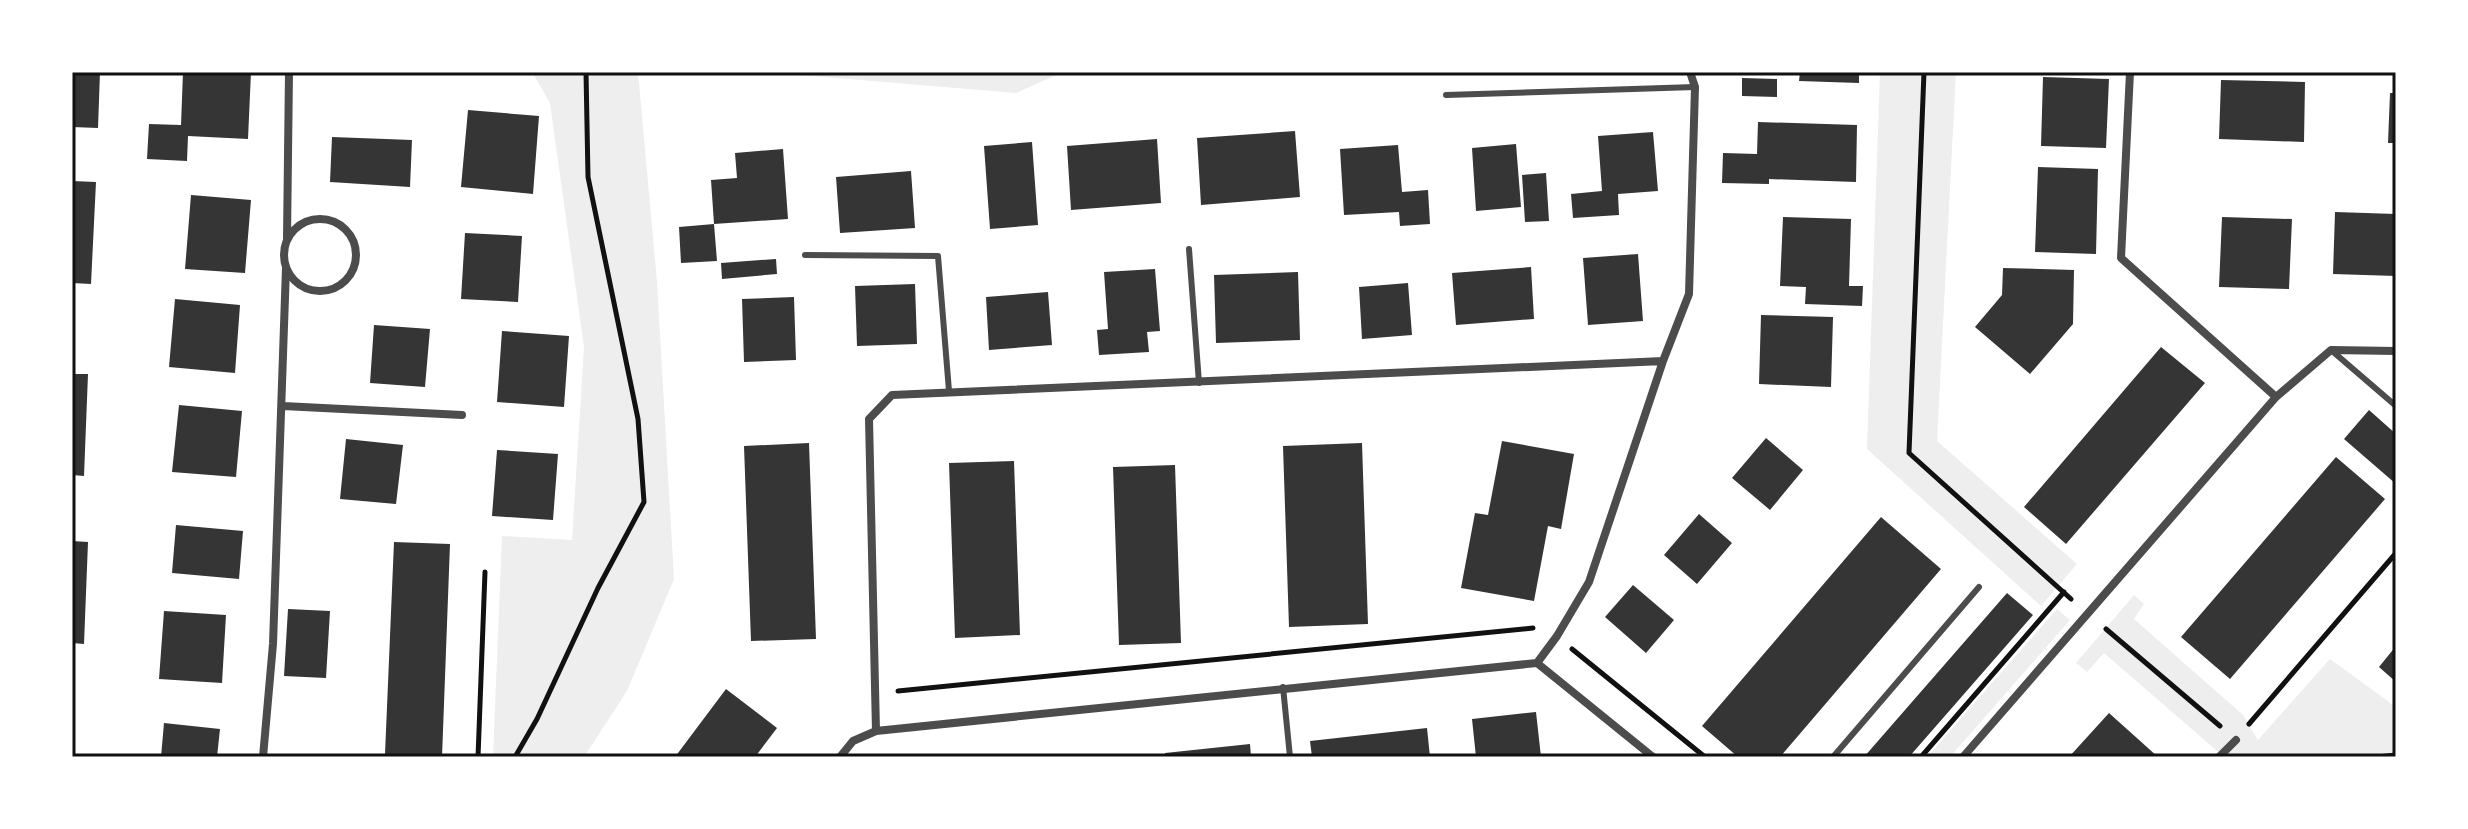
<svg xmlns="http://www.w3.org/2000/svg" width="2468" height="829" font-family="'Exo 2',sans-serif">
  <style>
    .green { fill: #eee }
    .building { fill: #353535 }
    .lines { fill: none; stroke-linecap: round; stroke-linejoin: round }
    .path { stroke: #111; stroke-width: 5 }
    .service { stroke: #4c4c4c; stroke-width: 6 }
    .minor { stroke: #4c4c4c; stroke-width: 8 }
    .neatline { fill: none; stroke: #111; stroke-width: 3 }
  </style>
  <rect width="100%" height="100%" fill="#fff"/>
  <path class="green" d="M 532,72 L 638,72 L 657,282 L 674,579 L 627,691 L 584,757 L 493,757 L 502,536 L 572,540 L 584,347 L 550,103 Z
    M 764,72 L 1063,72 L 1016,93 Z
    M 1880,72 L 1956,72 L 1937,441 L 2077,564 L 2041,606 L 1867,449 Z
    M 2134,595 L 2144,604 L 2134,619 L 2243,715 L 2258,740 L 2330,659 L 2396,707 L 2396,757 L 2224,757 L 2104,653 L 2087,672 L 2076,663 Z
    M 2057,609 L 2070,620 L 1950,757 L 1927,757 Z"/>
  <path class="building" d="M 72,72 L 100,72 L 98,128 L 72,127 Z
    M 183,72 L 251,72 L 248,139 L 188,136 L 187,161 L 147,159 L 149,124 L 181,125 Z
    M 1800,72 L 1859,72 L 1859,83 L 1799,81 Z
    M 2043,77 L 2109,79 L 2106,148 L 2041,146 Z
    M 1742,78 L 1777,79 L 1777,97 L 1742,96 Z
    M 2221,80 L 2305,82 L 2304,142 L 2219,139 Z
    M 2390,93 L 2396,93 L 2396,143 L 2388,143 Z
    M 468,110 L 539,116 L 533,194 L 461,187 Z
    M 1758,122 L 1857,125 L 1856,182 L 1769,179 L 1769,184 L 1722,183 L 1723,153 L 1757,154 Z
    M 1295,131 L 1300,197 L 1201,205 L 1197,138 Z
    M 1653,132 L 1658,191 L 1618,194 L 1619,215 L 1573,218 L 1571,194 L 1602,191 L 1598,136 Z
    M 332,137 L 412,140 L 410,187 L 330,182 Z
    M 1157,139 L 1161,203 L 1071,210 L 1067,146 Z
    M 1032,142 L 1038,225 L 990,229 L 984,146 Z
    M 1516,144 L 1521,207 L 1476,211 L 1472,148 Z
    M 1398,145 L 1402,192 L 1428,190 L 1430,224 L 1400,226 L 1399,212 L 1344,215 L 1340,149 Z
    M 783,149 L 788,219 L 714,224 L 717,261 L 681,263 L 679,227 L 714,224 L 711,180 L 737,178 L 735,153 Z
    M 2038,167 L 2098,169 L 2096,254 L 2035,252 Z
    M 911,171 L 915,228 L 840,233 L 836,177 Z
    M 1546,173 L 1549,221 L 1525,222 L 1522,175 Z
    M 72,181 L 96,182 L 91,284 L 72,283 Z
    M 191,195 L 251,200 L 245,273 L 185,269 Z
    M 2335,212 L 2396,214 L 2396,276 L 2333,274 Z
    M 1783,217 L 1851,219 L 1849,286 L 1863,286 L 1862,306 L 1805,304 L 1806,287 L 1780,286 Z
    M 2222,217 L 2292,219 L 2289,289 L 2219,287 Z
    M 465,233 L 522,236 L 518,302 L 461,299 Z
    M 1638,254 L 1643,321 L 1588,325 L 1583,258 Z
    M 776,259 L 777,274 L 722,279 L 721,263 Z
    M 1531,267 L 1534,319 L 1456,325 L 1452,273 Z
    M 2003,268 L 2074,270 L 2073,324 L 2030,374 L 1975,327 L 2002,295 Z
    M 1155,269 L 1160,331 L 1147,332 L 1149,352 L 1099,355 L 1097,330 L 1108,329 L 1104,272 Z
    M 1298,272 L 1300,340 L 1216,343 L 1214,275 Z
    M 1408,283 L 1412,335 L 1362,339 L 1359,287 Z
    M 915,284 L 917,344 L 857,346 L 855,286 Z
    M 1048,292 L 1052,345 L 989,350 L 986,297 Z
    M 794,297 L 796,360 L 744,362 L 742,299 Z
    M 175,299 L 240,305 L 235,373 L 169,367 Z
    M 1761,315 L 1833,317 L 1831,387 L 1759,384 Z
    M 374,325 L 430,329 L 425,387 L 370,383 Z
    M 502,331 L 569,336 L 564,407 L 497,402 Z
    M 2161,347 L 2205,383 L 2066,544 L 2024,507 Z
    M 72,374 L 88,374 L 84,476 L 72,475 Z
    M 179,405 L 242,411 L 236,477 L 172,472 Z
    M 2369,410 L 2396,434 L 2396,484 L 2344,439 Z
    M 1766,438 L 1803,470 L 1770,510 L 1732,478 Z
    M 346,439 L 403,445 L 396,504 L 340,499 Z
    M 1502,441 L 1574,454 L 1561,529 L 1548,526 L 1534,601 L 1461,588 L 1475,513 L 1488,515 Z
    M 809,443 L 816,639 L 751,641 L 744,446 Z
    M 1362,443 L 1368,624 L 1289,627 L 1283,446 Z
    M 497,450 L 558,454 L 553,520 L 492,516 Z
    M 2336,457 L 2385,499 L 2230,679 L 2181,637 Z
    M 1014,461 L 1020,635 L 955,638 L 949,463 Z
    M 1175,465 L 1181,643 L 1119,645 L 1113,467 Z
    M 1699,514 L 1732,543 L 1697,584 L 1664,555 Z
    M 1881,517 L 1941,569 L 1780,757 L 1738,757 L 1702,726 Z
    M 176,525 L 243,531 L 239,579 L 172,573 Z
    M 72,541 L 88,542 L 84,644 L 72,643 Z
    M 394,542 L 450,544 L 442,757 L 385,754 Z
    M 1633,585 L 1674,620 L 1646,653 L 1605,617 Z
    M 2007,593 L 2033,615 L 1909,757 L 1864,757 Z
    M 288,609 L 330,611 L 326,678 L 284,676 Z
    M 164,611 L 226,615 L 222,683 L 159,679 Z
    M 2396,646 L 2396,682 L 2379,667 Z
    M 726,689 L 777,728 L 755,757 L 675,757 Z
    M 1536,712 L 1541,757 L 1476,757 L 1472,719 Z
    M 2109,713 L 2158,757 L 2069,757 Z
    M 164,723 L 220,729 L 217,757 L 161,757 Z
    M 1427,728 L 1430,757 L 1312,757 L 1310,741 Z
    M 1250,744 L 1251,757 L 1165,757 L 1165,753 Z"/>
  <g class="lines">
    <path class="path" d="M 1924,72 L 1909,453 L 2071,599
      M 2106,629 L 2220,726
      M 1572,649 L 1705,757
      M 898,691 L 1533,628
      M 2249,724 L 2396,553
      M 478,757 L 485,572
      M 515,757 L 537,719 L 598,588 L 644,502 L 638,419 L 588,177 L 586,72
      M 1921,757 L 2064,592
      M 2378,757 L 2396,755"/>
    <path class="service" d="M 1446,95 L 1695,87
      M 1189,249 L 1199,383
      M 805,255 L 938,256 L 949,391
      M 2331,350 L 2396,406
      M 1283,687 L 1290,757
      M 1833,757 L 1979,587"/>
    <path class="minor" d="M 2130,72 L 2121,258 L 2276,397
      M284 255a36 36 0 1 1 72 0a36 36 0 1 1-72 0Z
      M 287,238 L 289,72
      M 283,406 L 462,415
      M 1537,663 L 1557,636 L 1589,582 L 1663,361
      M 876,731 L 869,419 L 892,395 L 1663,361 L 1689,294 L 1695,87 L 1690,72
      M 263,757 L 273,644 L 286,268
      M 840,757 L 853,741 L 876,731 L 1537,663 L 1653,757
      M 1963,757 L 2276,397 L 2331,350 L 2396,351
      M 2219,757 L 2236,740"/>
  </g>
  <rect width="2468" height="829" fill="none" stroke="#ffffff" stroke-width="148"/>
  <rect x="74" y="74" width="2320" height="681" class="neatline"/>
</svg>
